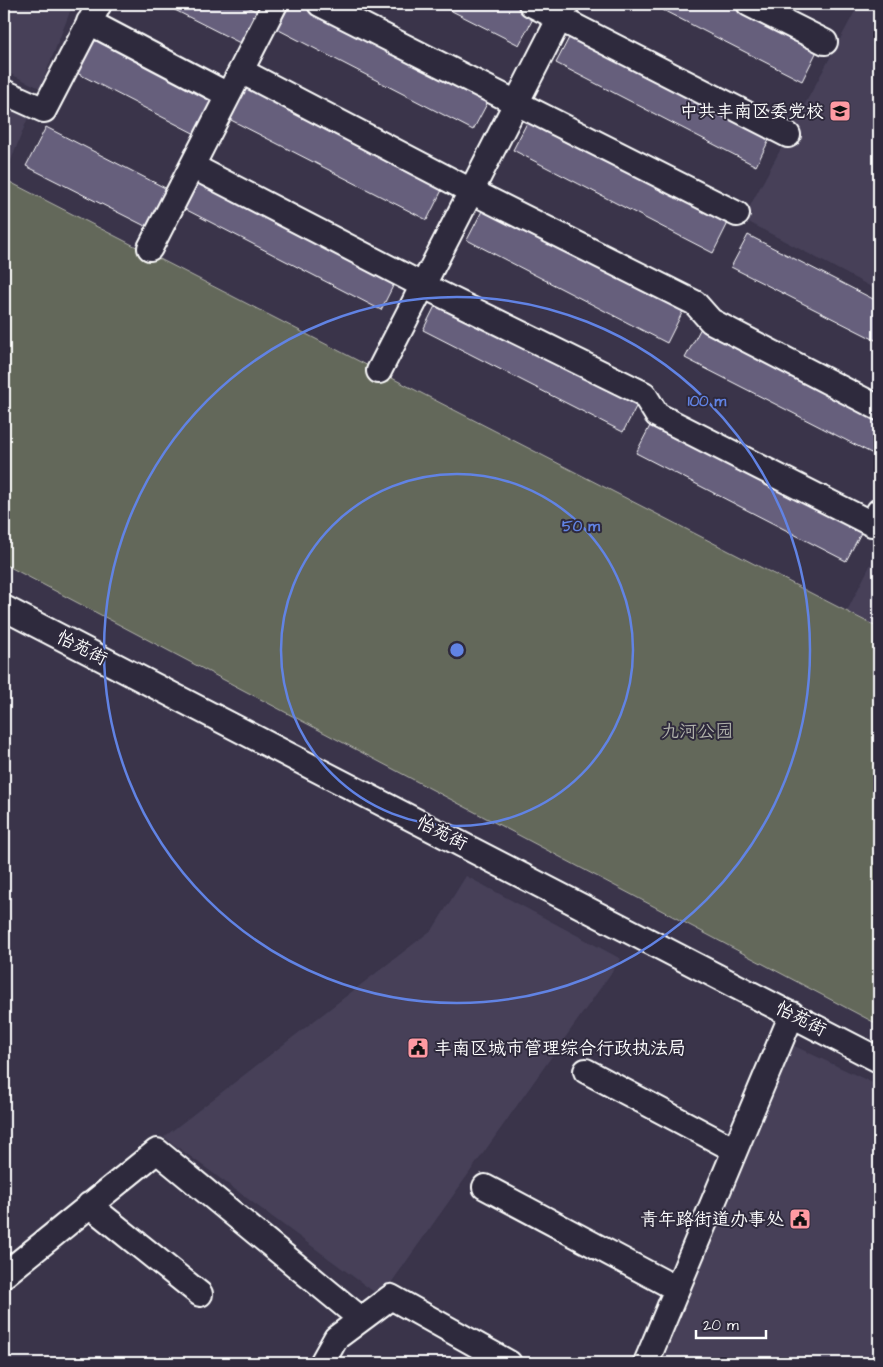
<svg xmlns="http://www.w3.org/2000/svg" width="883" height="1367" font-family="'Architects Daughter','LXGW WenKai TC',sans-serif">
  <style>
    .built { fill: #474159 }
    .green { fill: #64685a; stroke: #b2b4ac }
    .building { fill: #665e7c; stroke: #fff }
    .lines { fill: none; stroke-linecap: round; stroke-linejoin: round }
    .minor-casing { stroke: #fff; stroke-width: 28 }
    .minor { stroke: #2f2a3d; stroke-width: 24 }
    .ring { fill: none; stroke: #6183e4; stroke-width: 2.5 }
    .labels { text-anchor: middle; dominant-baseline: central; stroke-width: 4; stroke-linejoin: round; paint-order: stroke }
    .poi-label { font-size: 18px; fill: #fff; stroke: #2f2a3d; text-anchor: end }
    .street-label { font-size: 18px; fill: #fff; stroke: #2f2a3d }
    .park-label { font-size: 18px; fill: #b2b4ac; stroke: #2f2a3d }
    .centre { fill: #6183e4; stroke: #2f2a3d; stroke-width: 2.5 }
    .ring-label { font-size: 15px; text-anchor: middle; font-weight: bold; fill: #6183e4; stroke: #2f2a3d; stroke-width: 4; stroke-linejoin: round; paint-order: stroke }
  </style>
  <rect width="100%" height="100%" fill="#3a344a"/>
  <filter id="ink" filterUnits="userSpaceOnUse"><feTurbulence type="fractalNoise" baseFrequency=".02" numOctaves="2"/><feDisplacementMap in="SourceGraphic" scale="10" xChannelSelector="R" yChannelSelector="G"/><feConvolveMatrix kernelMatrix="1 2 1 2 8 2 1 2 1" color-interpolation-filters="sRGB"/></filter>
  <g filter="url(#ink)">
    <path class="built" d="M 4,4 L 73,4 L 40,88 L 4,71 Z
      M 859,4 L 879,4 L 879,291 L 743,219 Z
      M 4,98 L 31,110 L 4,178 Z
      M 879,548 L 879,628 L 847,611 Z
      M 466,876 L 621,959 L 381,1297 L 164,1137 L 433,929 Z
      M 790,1044 L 879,1086 L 879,1363 L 662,1363 Z"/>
    <path class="green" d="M 4,179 L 879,628 L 879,1025 L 4,564 Z"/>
    <path class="building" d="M 163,4 L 241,4 L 264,15 L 248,47 Z
      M 285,4 L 305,4 L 490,98 L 473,130 L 273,27 Z
      M 438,4 L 517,4 L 536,13 L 519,45 Z
      M 651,4 L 729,4 L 818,49 L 802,81 Z
      M 572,32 L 772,134 L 756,166 L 556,63 Z
      M 94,34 L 221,98 L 201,137 L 75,72 Z
      M 243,86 L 443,188 L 427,220 L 227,118 Z
      M 529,119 L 729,221 L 713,253 L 513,150 Z
      M 46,127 L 173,192 L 153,230 L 26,166 Z
      M 197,175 L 397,278 L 381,310 L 181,207 Z
      M 483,209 L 683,311 L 667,343 L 467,240 Z
      M 748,235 L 879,302 L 879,342 L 731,267 Z
      M 439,298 L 639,401 L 623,432 L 423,330 Z
      M 702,326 L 879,417 L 879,457 L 685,358 Z
      M 652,422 L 863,529 L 846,561 L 636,453 Z"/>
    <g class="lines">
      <g class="minor-casing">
        <path id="minor" d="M 320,4 L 737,214
          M 531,4 L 788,135
          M 749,4 L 825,42
          M 89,22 L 228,95
          M 241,71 L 471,191 L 695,303 L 711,321 L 879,408
          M 4,92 L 44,110 L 99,4
          M 192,166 L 422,285 L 644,394 L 657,415 L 872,524 L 879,511
          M 150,248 L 275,4
          M 379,371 L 567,4
          M 4,608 L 879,1060
          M 586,1071 L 735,1150
          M 485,1187 L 677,1289
          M 89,1205 L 200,1294
          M 4,1275 L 157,1151 L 361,1319
          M 322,1363 L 336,1338 L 391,1297 L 509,1363
          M 646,1363 L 792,1014"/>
      </g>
      <use href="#minor" class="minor"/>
    </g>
  </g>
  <g class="ring">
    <circle cx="457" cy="650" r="176"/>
    <circle cx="457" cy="650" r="353"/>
  </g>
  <defs>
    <g id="university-square" transform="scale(1.125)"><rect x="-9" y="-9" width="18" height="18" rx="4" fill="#ff9aa2" stroke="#2f2a3d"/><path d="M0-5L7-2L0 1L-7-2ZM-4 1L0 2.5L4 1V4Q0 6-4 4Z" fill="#111"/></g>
    <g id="civic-square" transform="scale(1.125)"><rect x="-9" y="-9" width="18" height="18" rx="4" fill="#ff9aa2" stroke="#2f2a3d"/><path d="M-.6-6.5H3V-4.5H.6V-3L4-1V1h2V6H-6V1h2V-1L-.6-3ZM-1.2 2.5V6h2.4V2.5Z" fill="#111"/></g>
  </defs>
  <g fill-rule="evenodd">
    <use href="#university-square" x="840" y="111"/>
    <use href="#civic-square" x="418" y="1048"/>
    <use href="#civic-square" x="800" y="1219"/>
  </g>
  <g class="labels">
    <g class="poi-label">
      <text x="824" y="111">中共丰南区委党校</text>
      <text x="434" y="1048" text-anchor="start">丰南区城市管理综合行政执法局</text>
      <text x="784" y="1219">青年路街道办事处</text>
    </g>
    <g class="street-label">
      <text transform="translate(82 648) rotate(27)">怡苑街</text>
      <text transform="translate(442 833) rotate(27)">怡苑街</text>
      <text transform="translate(801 1019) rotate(27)">怡苑街</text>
    </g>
    <g class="park-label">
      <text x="697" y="731">九河公园</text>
    </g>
  </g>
  <circle cx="457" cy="650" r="8" class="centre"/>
  <g class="ring-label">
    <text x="707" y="406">100 m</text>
    <text x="581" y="531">50 m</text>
  </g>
  <rect width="883" height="1367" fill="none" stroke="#2f2a3d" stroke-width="20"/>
  <rect x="10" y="10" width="863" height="1347" fill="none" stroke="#fff" stroke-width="2" filter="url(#ink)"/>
  <path d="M696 1330v8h70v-8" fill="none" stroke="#ffffff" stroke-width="2.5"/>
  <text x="703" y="1330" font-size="15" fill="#ffffff" stroke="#2f2a3d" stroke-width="4" paint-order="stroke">20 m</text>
</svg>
